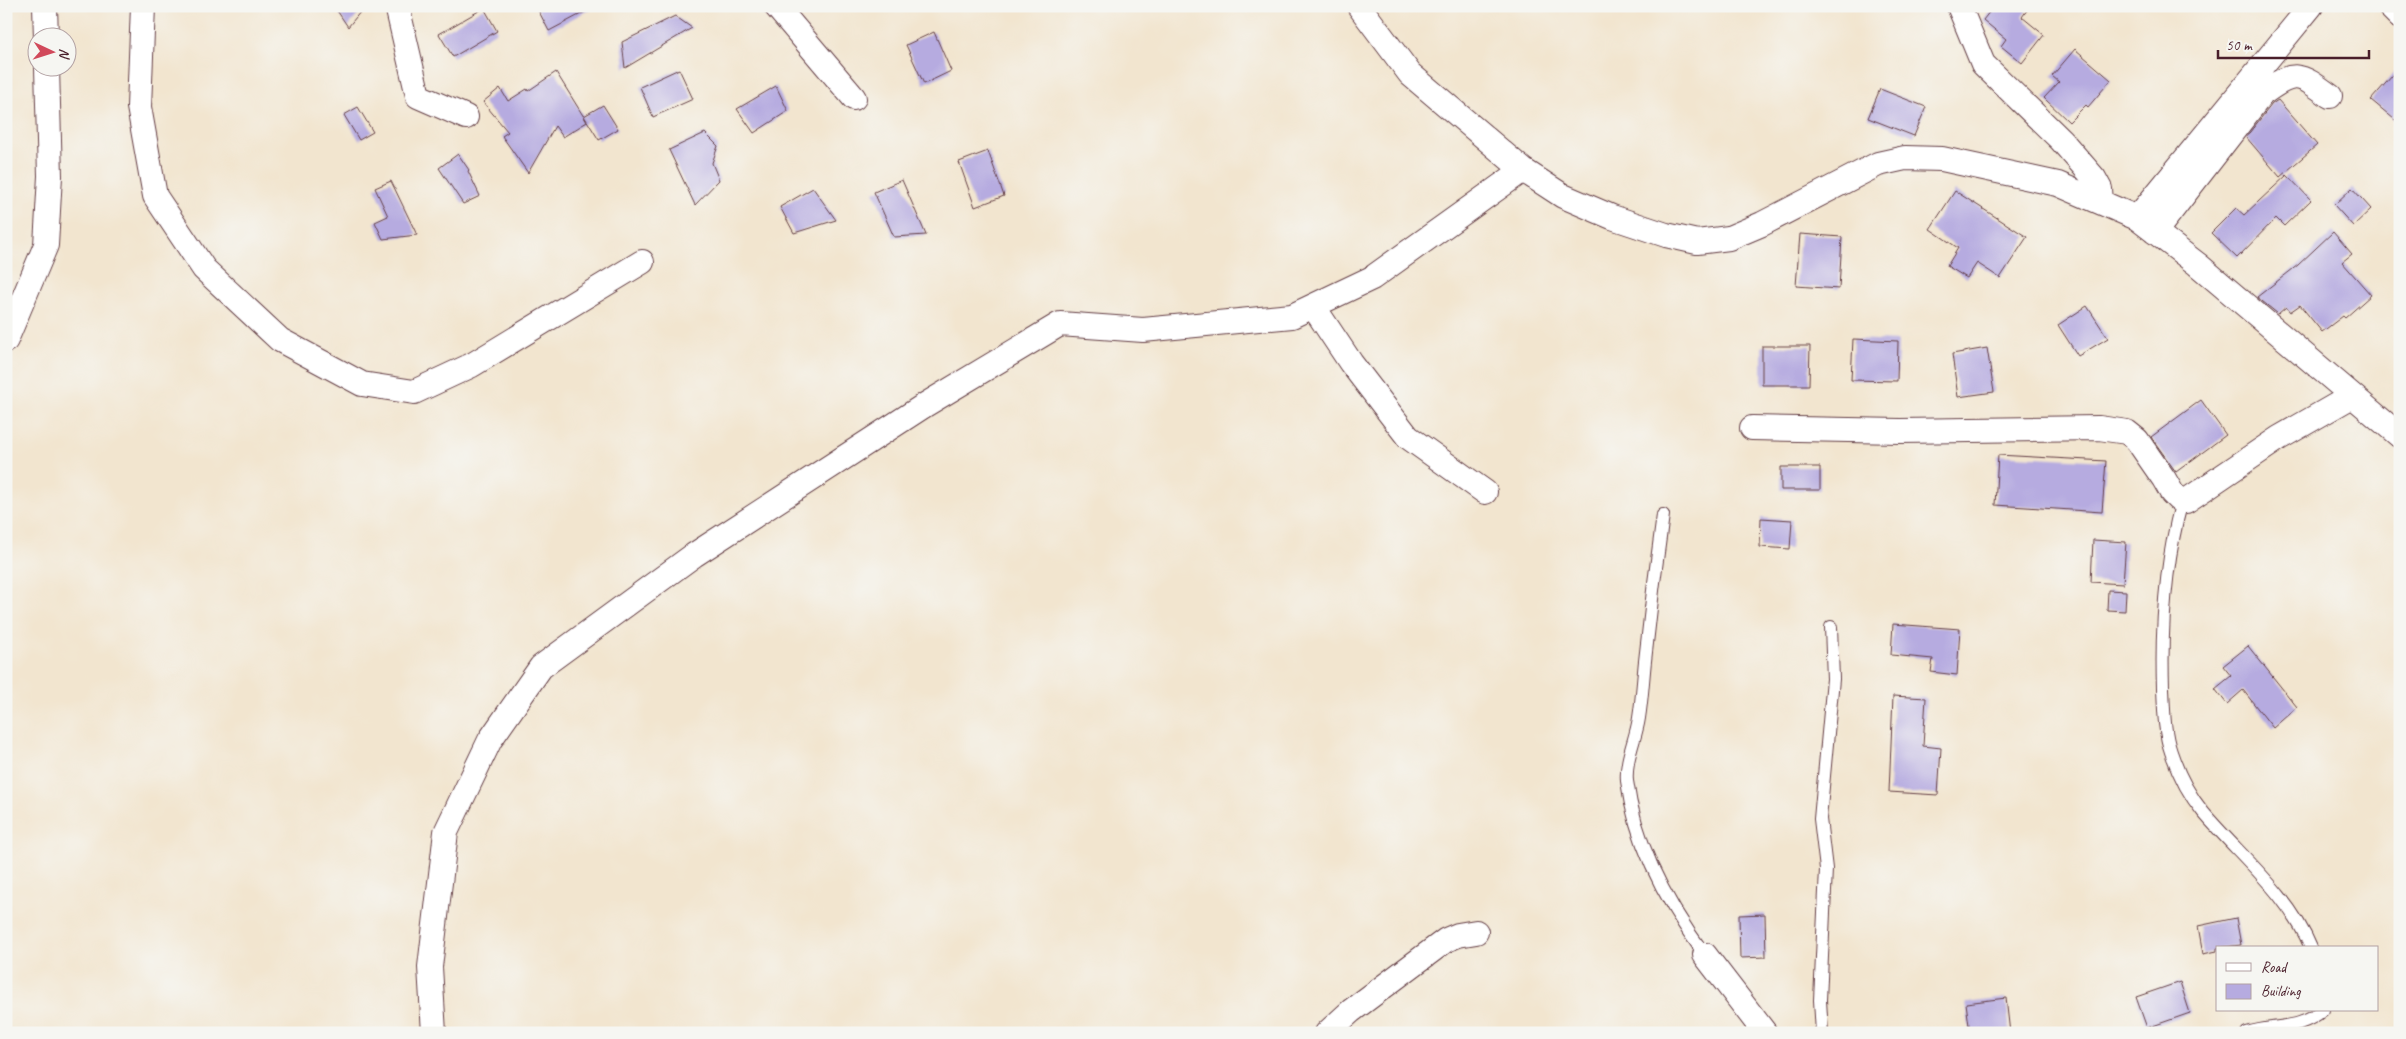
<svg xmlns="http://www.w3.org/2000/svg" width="2406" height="1039" font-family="Caveat,sans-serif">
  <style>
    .building { fill: #b6abe0 }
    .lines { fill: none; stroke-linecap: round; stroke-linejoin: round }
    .service-casing { stroke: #633d44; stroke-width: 14 }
    .minor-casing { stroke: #633d44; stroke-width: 26 }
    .service { stroke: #fff; stroke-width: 12 }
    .minor { stroke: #fff; stroke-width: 24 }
  </style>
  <rect width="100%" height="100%" fill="#f6f6f2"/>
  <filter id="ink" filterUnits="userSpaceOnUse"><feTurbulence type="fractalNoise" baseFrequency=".02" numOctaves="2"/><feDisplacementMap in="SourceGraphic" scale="10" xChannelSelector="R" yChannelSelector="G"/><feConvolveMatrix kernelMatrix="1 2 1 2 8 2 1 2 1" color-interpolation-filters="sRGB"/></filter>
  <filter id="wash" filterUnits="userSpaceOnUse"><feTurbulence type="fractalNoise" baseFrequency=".0096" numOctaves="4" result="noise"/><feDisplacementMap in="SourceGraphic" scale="20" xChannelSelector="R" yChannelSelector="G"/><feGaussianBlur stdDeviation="1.12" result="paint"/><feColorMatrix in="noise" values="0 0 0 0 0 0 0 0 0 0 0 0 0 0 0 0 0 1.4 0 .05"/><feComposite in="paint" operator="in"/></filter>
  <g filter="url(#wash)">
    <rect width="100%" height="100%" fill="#f2e5cf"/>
    <g id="blocks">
      <path class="building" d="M 334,6 L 365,6 L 348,27 Z
        M 536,6 L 596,6 L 549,31 Z
        M 1994,6 L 2030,6 L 2022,17 L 2044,35 L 2022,63 L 2001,46 L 2006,39 L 1983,20 Z
        M 484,8 L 497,31 L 453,57 L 439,34 Z
        M 675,16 L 692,28 L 625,68 L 622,42 Z
        M 934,32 L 951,71 L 924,84 L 906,45 Z
        M 2075,49 L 2111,80 L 2088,107 L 2086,105 L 2069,122 L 2044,98 L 2059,82 L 2052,76 Z
        M 2400,67 L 2400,124 L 2371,100 Z
        M 679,69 L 693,99 L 653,117 L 640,87 Z
        M 556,72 L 587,122 L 563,137 L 555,126 L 528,173 L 502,136 L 508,132 L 483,102 L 500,88 L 508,101 L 527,89 L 528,91 Z
        M 776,86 L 788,111 L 754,133 L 737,109 Z
        M 1880,89 L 1926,107 L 1914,136 L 1868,118 Z
        M 2278,100 L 2317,145 L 2280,177 L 2246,137 L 2272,104 Z
        M 603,105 L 618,129 L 599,140 L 584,116 Z
        M 358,107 L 373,132 L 359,140 L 344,115 Z
        M 705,133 L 718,146 L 712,163 L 719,180 L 695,205 L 669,150 Z
        M 988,151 L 1004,196 L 975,207 L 959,162 Z
        M 458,154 L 469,170 L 468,171 L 480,196 L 463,204 L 439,168 Z
        M 2287,175 L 2311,200 L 2284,226 L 2276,218 L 2237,258 L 2211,233 L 2236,208 L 2244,215 Z
        M 902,180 L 926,235 L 894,237 L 874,192 Z
        M 391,181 L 417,235 L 383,239 L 375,222 L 388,216 L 375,188 Z
        M 813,188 L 836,220 L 794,233 L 780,207 Z
        M 2352,188 L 2371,209 L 2353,226 L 2334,205 Z
        M 1955,191 L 2027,237 L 2000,278 L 1977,263 L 1967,278 L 1947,266 L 1958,248 L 1930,229 Z
        M 2333,232 L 2352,254 L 2342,262 L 2371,295 L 2345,318 L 2343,316 L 2322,332 L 2300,305 L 2290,312 L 2286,307 L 2278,314 L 2257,297 L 2298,265 Z
        M 1800,234 L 1842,237 L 1839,289 L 1796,286 Z
        M 2087,306 L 2108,338 L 2078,356 L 2058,325 Z
        M 1853,339 L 1898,341 L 1897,381 L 1851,380 Z
        M 1762,346 L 1810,346 L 1809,385 L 1762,385 Z
        M 1987,348 L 1994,392 L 1958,397 L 1952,354 Z
        M 2201,400 L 2226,435 L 2176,472 L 2151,437 Z
        M 1998,455 L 2106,461 L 2102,512 L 1995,505 Z
        M 1781,467 L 1820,467 L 1820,490 L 1781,490 Z
        M 1761,518 L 1792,520 L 1790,549 L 1760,547 Z
        M 2093,540 L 2126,542 L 2123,584 L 2091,582 Z
        M 2108,590 L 2126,591 L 2125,611 L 2107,610 Z
        M 1893,624 L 1960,629 L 1957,675 L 1931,672 L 1933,659 L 1891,655 Z
        M 2248,646 L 2297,707 L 2273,728 L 2243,690 L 2227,704 L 2215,689 L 2231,676 L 2223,666 Z
        M 1893,696 L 1926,698 L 1923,746 L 1941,748 L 1938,795 L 1889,792 Z
        M 1765,914 L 1766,957 L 1740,958 L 1739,915 Z
        M 2236,918 L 2241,945 L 2217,948 L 2217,951 L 2203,954 L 2198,926 Z
        M 2180,982 L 2190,1013 L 2147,1028 L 2136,997 Z
        M 2006,998 L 2010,1033 L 1970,1033 L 1966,1003 Z"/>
    </g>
  </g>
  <g filter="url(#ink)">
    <use href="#blocks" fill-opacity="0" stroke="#633d44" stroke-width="1"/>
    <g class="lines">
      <g class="service-casing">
        <path id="service" d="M 2182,501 C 2165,562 2161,625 2163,688 C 2164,709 2164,732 2171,752 C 2178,773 2189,795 2203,812 C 2240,856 2289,894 2311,948
          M 1663,515 C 1656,564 1650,613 1645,661 C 1643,680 1642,699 1639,718 C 1636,739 1625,759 1627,781 C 1635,844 1668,905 1705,955
          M 1822,1033 L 1820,1000 L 1826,869 L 1820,819 L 1833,679 L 1831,627
          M 2247,1033 C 2276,1024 2298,1031 2323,1010"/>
      </g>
      <g class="minor-casing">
        <path id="minor" d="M 45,6 L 46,38
          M 143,6 L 139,107 L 155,196 L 204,269 L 280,340 L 362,384 L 414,392 L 472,365 L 642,262
          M 397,6 L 418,96 L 466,117
          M 776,6 L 854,98
          M 1359,6 L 1410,74 L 1523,170 L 1563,196 L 1612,217 L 1666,235 L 1697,242 L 1729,238 L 1762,224 L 1878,164 L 1905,158 L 1942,159 L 2058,184 L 2137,218 L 2197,264 L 2400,436
          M 1959,6 L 1983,64 L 2061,140 L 2094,178 L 2100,189 L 2101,202
          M 2389,6 L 2400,17
          M 2137,218 L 2311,6
          M 2155,232 L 2262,94 C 2294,70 2299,73 2330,96
          M 1313,306 L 1351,363 L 1408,437 L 1485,492
          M 6,340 L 46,245 L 50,176 L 47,68
          M 1752,428 L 1900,431 L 2099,428 L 2127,432 L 2137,440 L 2164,479 L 2172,493 L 2178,499 L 2186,501 L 2279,438 L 2352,396
          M 1705,955 L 1765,1033
          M 434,1033 L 430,967 L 446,832 L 490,740 L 541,667 L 694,555 L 925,405 L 1060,324 L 1143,330 L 1292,316 L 1372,278 L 1523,170
          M 1327,1033 L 1351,1011 L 1446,940 L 1458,935 L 1476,932"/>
      </g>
      <use href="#service" class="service"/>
      <use href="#minor" class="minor"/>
    </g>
  </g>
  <rect width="2406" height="1039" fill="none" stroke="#f6f6f2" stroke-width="25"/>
  <rect x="2216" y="946" width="162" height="65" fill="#f6f6f2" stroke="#b1a0a2"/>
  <rect x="2226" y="963" width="25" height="8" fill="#ffffff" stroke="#b1a0a2"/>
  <text x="2261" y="972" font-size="15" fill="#4a1f2b">Road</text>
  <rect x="2226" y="984" width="25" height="15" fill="#b6abe0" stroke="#b1a0a2"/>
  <text x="2261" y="996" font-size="15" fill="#4a1f2b">Building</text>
  <g transform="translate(52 52) rotate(94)"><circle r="24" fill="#f6f6f2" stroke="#b1a0a2"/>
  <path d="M0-4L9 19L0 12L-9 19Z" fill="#d1495b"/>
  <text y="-8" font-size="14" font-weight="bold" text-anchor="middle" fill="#4a1f2b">N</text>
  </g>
  <path d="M2218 50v8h151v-8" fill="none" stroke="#4a1f2b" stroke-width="2.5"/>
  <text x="2226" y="50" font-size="15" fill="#4a1f2b" stroke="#f6f6f2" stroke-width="4" paint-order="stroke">50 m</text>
</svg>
